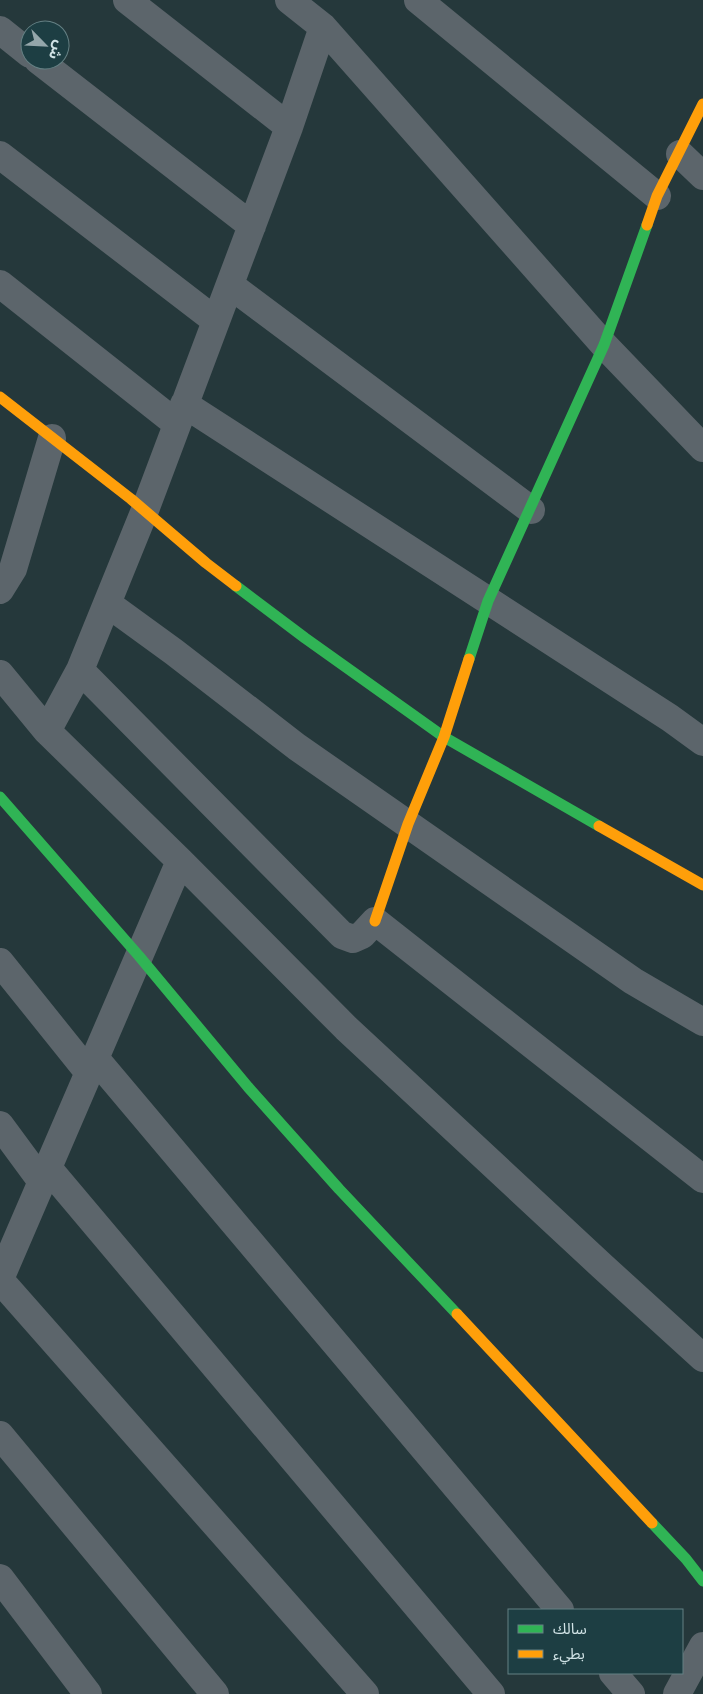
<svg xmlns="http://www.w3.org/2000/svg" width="703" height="1694" font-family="'Open Sans','Noto Sans Arabic',sans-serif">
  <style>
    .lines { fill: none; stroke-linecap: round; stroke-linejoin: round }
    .street { stroke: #5c656b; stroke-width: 28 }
    .fast { stroke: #30b455; stroke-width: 11 }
    .slow { stroke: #ff9f0a; stroke-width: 11 }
  </style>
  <rect width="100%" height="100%" fill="#25383b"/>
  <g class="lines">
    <path class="street" d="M 127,0 L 289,127
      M 289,0 L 323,27 L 604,345 L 703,448
      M 418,0 L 657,196
      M 0,30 L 30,54
      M 38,60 L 252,226
      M 680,154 L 703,176
      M 0,155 L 216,321
      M 0,284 L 177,424
      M 230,285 L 531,510
      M 184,404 L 670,718 L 703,742
      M 0,590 L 13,569 L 52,438
      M 108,604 L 174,652 L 297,747 L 633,981 L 703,1022
      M 80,670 L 342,935 L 353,939 L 362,935 L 375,921 L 703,1179
      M 0,674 L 47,731 L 180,861 L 346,1028 L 602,1266 L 703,1358
      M 47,731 L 80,670 L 145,510 L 289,127 L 323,27
      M 0,962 L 89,1073
      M 95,1058 L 560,1610
      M 0,1125 L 42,1182
      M 48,1168 L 491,1694
      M 0,1279 L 180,861
      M 0,1280 L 365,1694
      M 0,1435 L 215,1694
      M 0,1578 L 88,1694
      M 613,1673 L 631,1694
      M 677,1694 L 703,1646"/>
    <path class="fast" d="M 236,586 L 305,638 L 444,737 L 599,826
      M 469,659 L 488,601 L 604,345 L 647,225
      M 0,797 L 139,956 L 248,1087 L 339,1189 L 457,1314
      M 652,1523 L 686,1559 L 703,1581"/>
    <path class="slow" d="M 647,225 L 657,196 L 703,104
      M 0,397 L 131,499 L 206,563 L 236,586
      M 599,826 L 703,885
      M 375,921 L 408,824 L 444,737 L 469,659
      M 457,1314 L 652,1523"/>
  </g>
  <rect x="508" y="1609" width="175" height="65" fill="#1d3e43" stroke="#658084"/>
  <rect x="518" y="1625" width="25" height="8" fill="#30b455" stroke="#658084"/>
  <text x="553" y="1634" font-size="15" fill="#d0e2e5">سالك</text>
  <rect x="518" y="1650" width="25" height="8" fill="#ff9f0a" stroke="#658084"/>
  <text x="553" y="1659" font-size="15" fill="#d0e2e5">بطيء</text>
  <g transform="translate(45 45) rotate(114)"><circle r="24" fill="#1d3e43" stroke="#658084"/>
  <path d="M0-4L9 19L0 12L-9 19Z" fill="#94a6aa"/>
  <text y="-8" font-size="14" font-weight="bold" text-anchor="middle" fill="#d0e2e5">ش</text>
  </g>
</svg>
